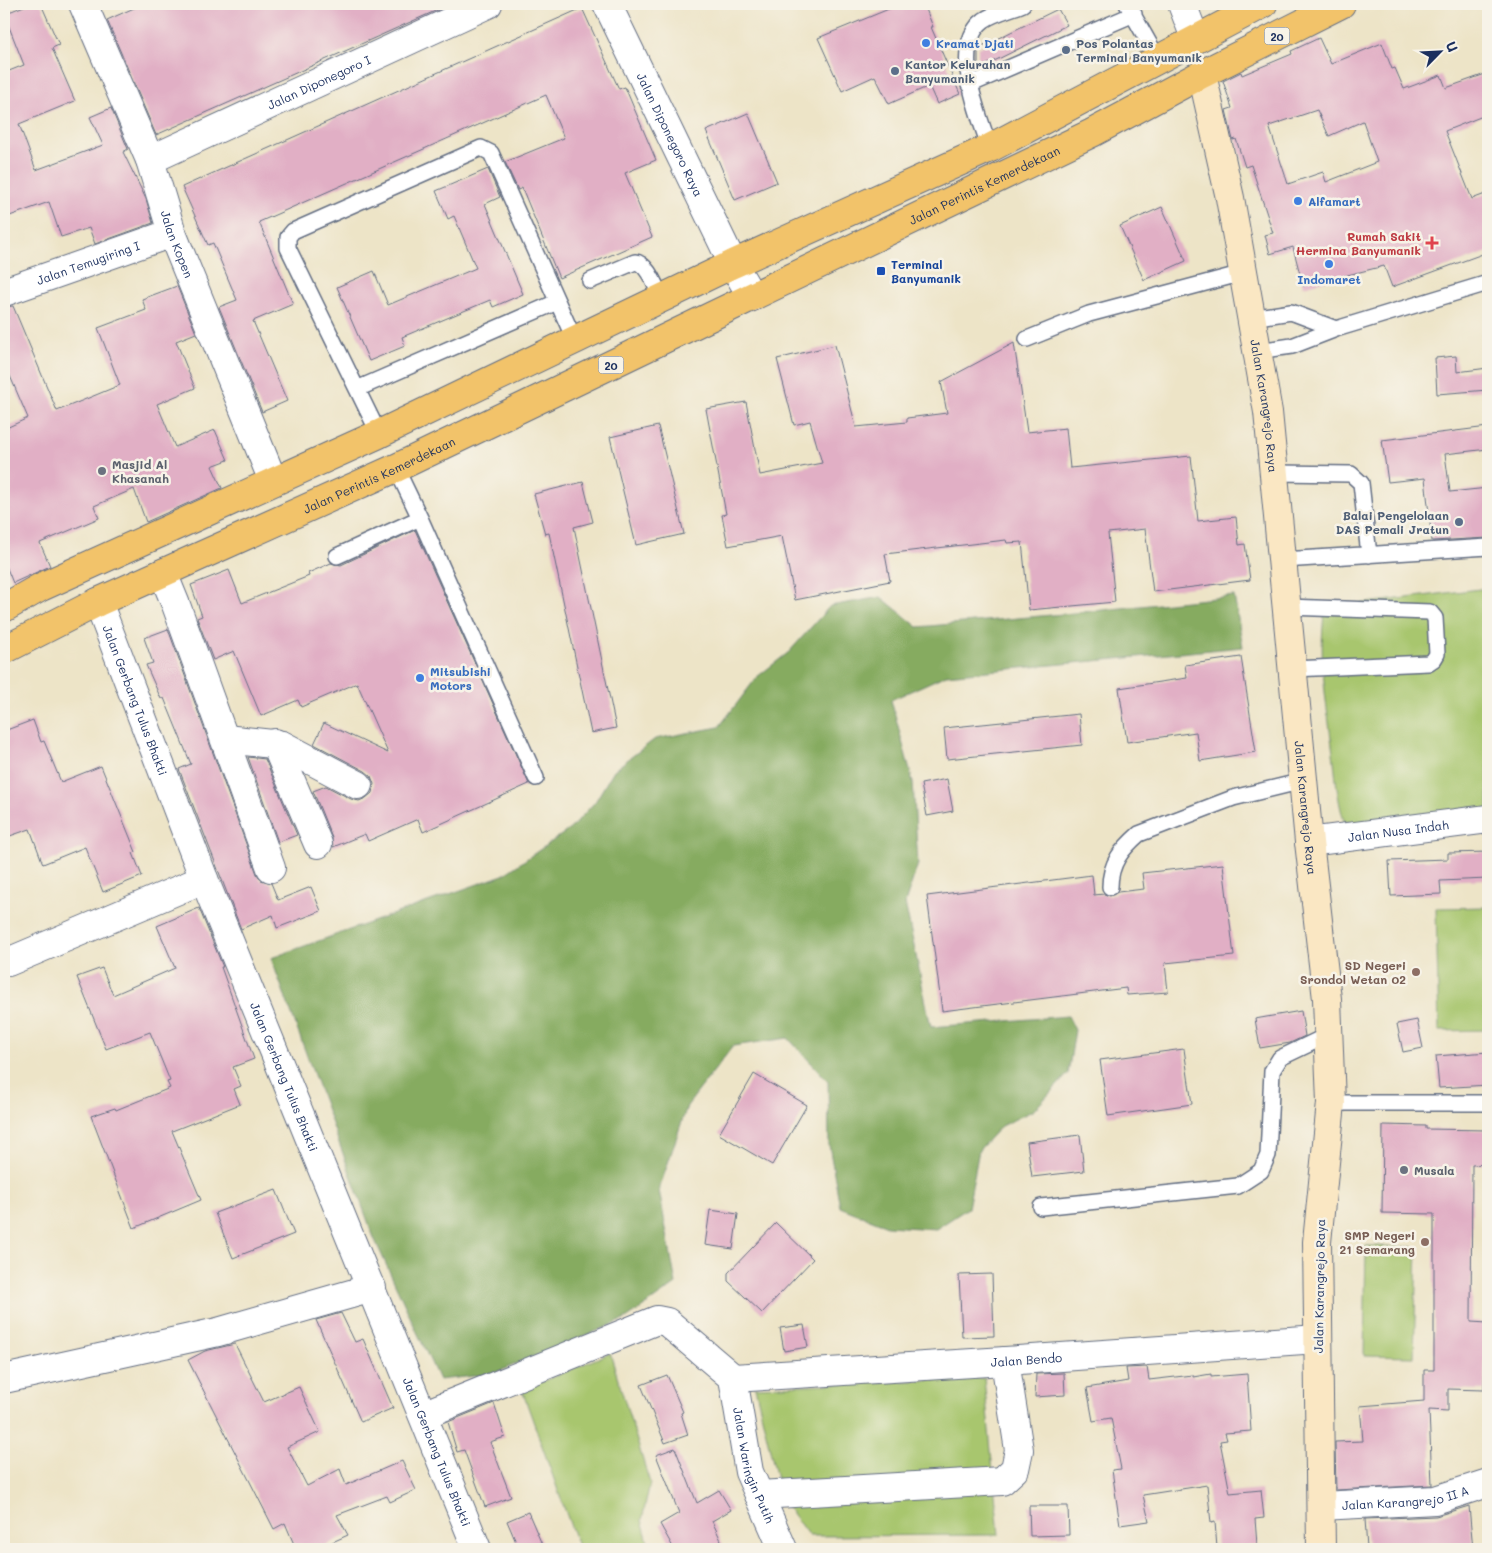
<svg xmlns="http://www.w3.org/2000/svg" width="1492" height="1553" font-family="Mali,sans-serif">
  <style>
    .green { fill: #a8c66e; stroke: #627a66 }
    .forest { fill: #86ab61; stroke: #506d60 }
    .building { fill: #e1afc5; fill-rule: evenodd }
    .lines { fill: none; stroke-linecap: round; stroke-linejoin: round }
    .service-casing { stroke: #646e83; stroke-width: 18 }
    .minor-casing { stroke: #646e83; stroke-width: 30 }
    .secondary-casing { stroke: #646e83; stroke-width: 30 }
    .trunk-casing { stroke: #646e83; stroke-width: 30 }
    .service { stroke: #fff; stroke-width: 15 }
    .minor { stroke: #fff; stroke-width: 28 }
    .secondary { stroke: #fae7c3; stroke-width: 28 }
    .trunk { stroke: #f2c36a; stroke-width: 28 }
    .shop-dot { fill: #3f7fe0; stroke: #f7f3e8; stroke-width: 2 }
    .service-dot { fill: #5c6f8a; stroke: #f7f3e8; stroke-width: 2 }
    .health-dot { fill: #e0444e; stroke: #f7f3e8; stroke-width: 2 }
    .transit-dot { fill: #1a4fb4; stroke: #f7f3e8; stroke-width: 2 }
    .worship-dot { fill: #6b7280; stroke: #f7f3e8; stroke-width: 2 }
    .education-dot { fill: #8d6e63; stroke: #f7f3e8; stroke-width: 2 }
    .labels { text-anchor: middle; dominant-baseline: central; stroke-width: 5; stroke-linejoin: round; paint-order: stroke }
    .shield { fill: #f7f3e8; stroke: #5d6a87; stroke-width: 1 }
    .shield-label { font-size: 11px; font-weight: bold; fill: #1b2f5e }
    .shop-label { font-size: 12px; font-weight: bold; fill: #366cbe; stroke: #f7f3e8; text-anchor: start }
    .service-label { font-size: 12px; font-weight: bold; fill: #4e5e75; stroke: #f7f3e8; text-anchor: start }
    .street-label { font-size: 12px; fill: #1b2f5e; stroke: #f7f3e8 }
    .health-label { font-size: 12px; font-weight: bold; fill: #be3a42; stroke: #f7f3e8; text-anchor: end }
    .transit-label { font-size: 12px; font-weight: bold; fill: #164399; stroke: #f7f3e8; text-anchor: start }
    .worship-label { font-size: 12px; font-weight: bold; fill: #5b616d; stroke: #f7f3e8; text-anchor: start }
    .education-label { font-size: 12px; font-weight: bold; fill: #785e54; stroke: #f7f3e8; text-anchor: end }
  </style>
  <rect width="100%" height="100%" fill="#f7f3e8"/>
  <filter id="ink" filterUnits="userSpaceOnUse"><feTurbulence type="fractalNoise" baseFrequency=".02" numOctaves="2"/><feDisplacementMap in="SourceGraphic" scale="10" xChannelSelector="R" yChannelSelector="G"/><feConvolveMatrix kernelMatrix="1 2 1 2 8 2 1 2 1" color-interpolation-filters="sRGB"/></filter>
  <filter id="wash" filterUnits="userSpaceOnUse"><feTurbulence type="fractalNoise" baseFrequency=".0096" numOctaves="4" result="noise"/><feDisplacementMap in="SourceGraphic" scale="20" xChannelSelector="R" yChannelSelector="G"/><feGaussianBlur stdDeviation="1.12" result="paint"/><feColorMatrix in="noise" values="0 0 0 0 0 0 0 0 0 0 0 0 0 0 0 0 0 1.4 0 .05"/><feComposite in="paint" operator="in"/></filter>
  <g filter="url(#wash)">
    <rect width="100%" height="100%" fill="#ede4c7"/>
    <path class="green" d="M 1488,588 L 1488,811 L 1368,825 L 1344,821 C 1338,801 1336,782 1334,761 C 1328,710 1317,659 1325,608 Z
      M 1488,907 L 1488,1030 L 1439,1031 L 1436,908 Z
      M 1366,1246 L 1417,1247 L 1414,1357 L 1364,1356 Z
      M 610,1353 L 650,1483 L 642,1520 L 650,1549 L 579,1549 L 522,1390 Z
      M 984,1378 L 999,1535 L 809,1536 L 782,1500 L 755,1387 Z"/>
    <path class="forest" d="M 1234,596 L 1243,647 L 946,675 L 891,700 L 913,782 L 918,864 L 905,903 L 931,1027 L 1068,1016 L 1075,1030 L 1068,1074 L 1034,1110 L 1001,1126 L 979,1150 L 968,1208 L 936,1229 L 887,1226 L 840,1207 L 829,1145 L 828,1081 L 788,1038 L 733,1046 L 687,1106 L 659,1190 L 676,1284 L 626,1319 L 492,1374 L 439,1380 L 374,1238 L 271,958 L 503,875 L 570,829 L 595,802 L 614,770 L 655,739 L 719,727 L 757,677 L 789,652 L 830,606 L 881,597 L 918,627 L 1074,613 Z"/>
    <g id="blocks">
      <path class="building" d="M 29,4 L 41,4 L 59,45 L 52,48 L 75,101 L 19,124 L 36,170 L 103,145 L 90,117 L 111,108 L 128,149 L 123,152 L 146,199 L 153,223 L 95,244 L 89,228 L 61,237 L 49,202 L 4,218 L 4,73 L 24,65 L 4,14 Z
        M 143,4 L 451,4 L 156,135 L 107,20 Z
        M 901,4 L 924,4 L 933,27 L 931,27 L 960,94 L 937,104 L 929,86 L 889,104 L 875,76 L 842,91 L 818,38 Z
        M 582,8 L 619,89 L 625,87 L 656,160 L 625,173 L 652,237 L 559,278 L 522,188 L 518,190 L 505,162 L 564,138 L 546,95 L 259,222 L 293,304 L 253,321 L 287,401 L 262,412 L 219,307 L 237,300 L 213,243 L 208,245 L 182,187 Z
        M 1058,9 L 1067,25 L 978,69 L 978,48 Z
        M 1319,38 L 1331,64 L 1382,43 L 1392,69 L 1395,68 L 1404,89 L 1441,75 L 1446,88 L 1488,73 L 1488,114 L 1445,131 L 1472,199 L 1488,193 L 1488,252 L 1392,287 L 1384,266 L 1303,286 L 1293,247 L 1270,254 L 1265,235 L 1273,233 L 1251,165 L 1245,167 L 1236,139 L 1233,140 L 1232,136 L 1226,110 L 1232,108 L 1223,81 L 1241,72 L 1242,75 L 1292,54 L 1291,51 ZM 1317,110 L 1329,136 L 1363,121 L 1377,162 L 1326,182 L 1323,172 L 1288,184 L 1269,126 Z
        M 748,113 L 777,182 L 735,200 L 706,131 Z
        M 488,169 L 500,197 L 485,204 L 523,294 L 493,307 L 490,300 L 402,337 L 405,346 L 369,361 L 337,287 L 374,271 L 388,305 L 476,268 L 454,216 L 448,219 L 436,191 Z
        M 1162,207 L 1186,261 L 1144,280 L 1120,226 Z
        M 177,286 L 196,333 L 176,341 L 195,388 L 157,404 L 175,447 L 215,430 L 228,460 L 212,466 L 222,488 L 146,522 L 134,489 L 94,506 L 99,518 L 40,543 L 50,566 L 13,583 L 4,561 L 4,429 L 28,418 L 4,362 L 4,307 L 13,306 L 57,411 L 120,385 L 98,328 L 146,310 L 142,299 Z
        M 1014,343 L 1027,432 L 1066,428 L 1070,468 L 1191,456 L 1198,521 L 1236,517 L 1239,545 L 1245,544 L 1250,580 L 1153,592 L 1145,529 L 1108,533 L 1115,602 L 1029,610 L 1022,542 L 1007,543 L 1006,540 L 885,554 L 890,581 L 795,600 L 782,536 L 728,546 L 722,515 L 726,514 L 706,409 L 746,402 L 760,475 L 822,463 L 810,421 L 794,425 L 777,359 L 835,345 L 856,427 L 907,422 L 907,418 L 947,413 L 941,382 Z
        M 1456,356 L 1457,372 L 1488,368 L 1488,390 L 1437,394 L 1435,358 Z
        M 658,426 L 684,534 L 636,545 L 610,437 Z
        M 1488,427 L 1488,449 L 1445,454 L 1450,492 L 1488,488 L 1488,538 L 1432,541 L 1425,478 L 1388,482 L 1382,440 Z
        M 583,482 L 593,522 L 574,527 L 616,728 L 591,733 L 549,533 L 545,534 L 534,494 Z
        M 415,530 L 529,784 L 423,832 L 418,819 L 368,841 L 365,834 L 333,847 L 332,838 L 313,791 L 326,786 L 351,799 L 359,801 L 366,798 L 372,793 L 374,784 L 371,776 L 365,771 L 314,744 L 324,723 L 388,753 L 357,683 L 301,707 L 298,700 L 261,716 L 234,651 L 213,660 L 197,618 L 202,616 L 191,585 L 229,570 L 242,603 L 309,576 L 308,573 L 331,563 L 341,565 Z
        M 168,629 L 257,874 L 261,880 L 271,883 L 278,900 L 311,887 L 321,911 L 277,928 L 273,915 L 241,929 L 179,769 L 191,764 L 164,698 L 161,699 L 146,665 L 153,663 L 144,638 Z
        M 1241,657 L 1256,752 L 1200,761 L 1196,732 L 1127,742 L 1119,688 L 1187,678 L 1185,665 Z
        M 1079,714 L 1082,745 L 947,759 L 944,728 Z
        M 33,720 L 41,742 L 44,741 L 61,782 L 101,766 L 136,852 L 133,853 L 142,876 L 103,892 L 85,847 L 43,864 L 30,829 L 4,838 L 4,731 Z
        M 248,757 L 265,759 L 297,835 L 278,842 Z
        M 947,779 L 953,811 L 927,816 L 921,784 Z
        M 1488,852 L 1488,879 L 1440,881 L 1441,894 L 1391,896 L 1389,861 L 1448,859 L 1448,853 Z
        M 1223,864 L 1234,956 L 1165,963 L 1168,992 L 1127,995 L 1126,988 L 942,1011 L 927,896 L 1092,875 L 1094,895 L 1104,894 L 1110,896 L 1118,892 L 1144,889 L 1142,873 Z
        M 199,908 L 223,967 L 221,967 L 254,1059 L 233,1067 L 241,1086 L 234,1089 L 240,1104 L 172,1131 L 201,1200 L 134,1228 L 91,1116 L 115,1108 L 116,1110 L 170,1088 L 167,1082 L 170,1081 L 150,1032 L 106,1049 L 77,977 L 102,968 L 113,995 L 175,968 L 157,926 Z
        M 1301,1011 L 1305,1036 L 1290,1043 L 1260,1048 L 1255,1019 Z
        M 1417,1020 L 1423,1048 L 1403,1052 L 1397,1024 Z
        M 1184,1049 L 1192,1104 L 1108,1116 L 1100,1060 Z
        M 1488,1052 L 1488,1085 L 1439,1088 L 1436,1056 Z
        M 754,1074 L 807,1105 L 772,1165 L 719,1134 Z
        M 1383,1125 L 1426,1126 L 1426,1129 L 1488,1130 L 1488,1164 L 1472,1165 L 1471,1322 L 1488,1323 L 1488,1356 L 1485,1355 L 1484,1390 L 1448,1389 L 1448,1411 L 1429,1410 L 1432,1485 L 1336,1490 L 1335,1442 L 1363,1441 L 1360,1406 L 1424,1401 L 1424,1370 L 1434,1370 L 1434,1214 L 1382,1213 Z
        M 1080,1135 L 1084,1171 L 1032,1177 L 1027,1142 Z
        M 276,1190 L 294,1234 L 233,1258 L 215,1213 Z
        M 710,1210 L 738,1214 L 733,1249 L 705,1245 Z
        M 776,1223 L 813,1259 L 762,1313 L 728,1281 L 728,1273 Z
        M 992,1274 L 994,1336 L 962,1337 L 959,1275 Z
        M 341,1313 L 355,1342 L 363,1339 L 393,1408 L 361,1422 L 316,1320 Z
        M 804,1325 L 808,1347 L 784,1351 L 780,1328 Z
        M 235,1344 L 264,1402 L 299,1387 L 320,1432 L 287,1447 L 307,1486 L 340,1469 L 346,1485 L 402,1461 L 416,1490 L 390,1502 L 387,1496 L 337,1515 L 348,1535 L 317,1549 L 296,1549 L 285,1523 L 274,1529 L 188,1360 L 205,1351 Z
        M 1147,1367 L 1149,1380 L 1193,1375 L 1193,1377 L 1211,1374 L 1211,1377 L 1247,1374 L 1251,1431 L 1225,1433 L 1227,1440 L 1220,1441 L 1230,1493 L 1261,1490 L 1264,1518 L 1255,1519 L 1257,1545 L 1217,1548 L 1215,1522 L 1211,1523 L 1207,1485 L 1143,1495 L 1149,1521 L 1120,1525 L 1112,1470 L 1121,1469 L 1111,1418 L 1093,1421 L 1087,1388 L 1128,1381 L 1126,1368 Z
        M 1064,1373 L 1065,1395 L 1035,1397 L 1036,1374 Z
        M 667,1375 L 683,1412 L 681,1413 L 688,1435 L 665,1443 L 641,1385 Z
        M 494,1403 L 505,1437 L 490,1442 L 511,1497 L 485,1507 L 464,1450 L 457,1452 L 448,1422 Z
        M 675,1448 L 697,1503 L 719,1490 L 731,1510 L 712,1521 L 725,1549 L 674,1549 L 660,1524 L 679,1513 L 656,1455 Z
        M 1029,1506 L 1068,1506 L 1069,1535 L 1030,1536 Z
        M 1469,1506 L 1473,1549 L 1367,1549 L 1365,1519 L 1436,1516 Z
        M 528,1512 L 544,1549 L 519,1549 L 507,1521 Z"/>
    </g>
  </g>
  <g filter="url(#ink)">
    <use href="#blocks" fill-opacity="0" stroke="#646e83" stroke-width="1"/>
    <g class="lines">
      <g class="service-casing">
        <path id="service" d="M 1127,4 L 1158,59
          M 969,85 L 1134,14
          M 990,148 C 979,116 949,46 984,20 C 994,13 1011,9 1023,4
          M 590,281 L 635,262 C 648,263 656,288 662,299
          M 1251,318 L 1291,312 L 1336,329
          M 1027,339 L 1089,314 L 1243,273
          M 1257,351 L 1292,346 L 1336,329 L 1488,283
          M 357,389 L 557,302
          M 379,434 L 288,248 L 288,237 L 293,231 L 481,148 L 491,153 L 575,341
          M 1275,473 L 1351,474 L 1361,483 L 1369,555
          M 420,518 L 536,778
          M 337,556 L 420,518 L 396,468
          M 1283,560 L 1488,547
          M 1287,607 L 1430,612 L 1435,618 L 1437,654 L 1434,659 L 1428,663 L 1293,669
          M 1110,887 C 1110,863 1122,849 1139,834 L 1233,798 L 1303,781
          M 1331,1103 L 1488,1103
          M 1041,1207 L 1238,1186 L 1261,1171 L 1268,1155 L 1272,1071 L 1280,1058 L 1328,1035"/>
      </g>
      <g class="minor-casing">
        <g id="minor">
          <path id="s1" d="M 83,4 L 150,160 L 172,233 L 273,481"/>
          <path id="s2" d="M 607,4 L 733,264 L 752,297"/>
          <path d="M 1182,4 L 1195,38"/>
          <path id="s3" d="M 150,160 L 488,4"/>
          <path id="s4" d="M 4,292 L 172,233"/>
          <path d="M 163,573 L 176,605 L 271,868"/>
          <path id="s5" d="M 98,602 L 204,879 L 477,1549"/>
          <path d="M 225,739 L 282,745 L 358,785"/>
          <path d="M 275,743 L 318,844"/>
          <path id="s6" d="M 1309,842 L 1488,819"/>
          <path d="M 8,962 L 204,879"/>
          <path id="s7" d="M 733,1378 L 1005,1361 L 1318,1339"/>
          <path id="s8" d="M 733,1378 L 749,1472 L 783,1549"/>
          <path d="M 4,1379 L 218,1332 L 372,1288"/>
          <path d="M 423,1415 L 657,1320 L 667,1322 L 733,1378"/>
          <path d="M 759,1495 L 1002,1481 L 1015,1469 L 1019,1450 L 1005,1361"/>
          <path id="s9" d="M 1321,1506 L 1435,1500 L 1488,1483"/>
        </g>
      </g>
      <g class="secondary-casing">
        <g id="secondary">
          <path id="s10" d="M 1202,74 L 1230,198 L 1268,412 L 1309,842 L 1327,999 L 1331,1103 L 1317,1242 L 1321,1549"/>
        </g>
      </g>
      <g class="trunk-casing">
        <g id="trunk">
          <path d="M 4,608 L 41,587 L 379,434 L 733,264 L 990,148 L 1263,4"/>
          <path id="s11" d="M 4,650 L 98,602 L 396,468 L 1092,133 L 1202,74 L 1341,4"/>
        </g>
      </g>
      <use href="#service" class="service"/>
      <use href="#minor" class="minor"/>
      <use href="#secondary" class="secondary"/>
      <use href="#trunk" class="trunk"/>
    </g>
  </g>
  <g class="shop-dot">
    <circle cx="926" cy="43" r="5"/>
    <circle cx="1298" cy="201" r="5"/>
    <circle cx="1329" cy="264" r="5"/>
    <circle cx="420" cy="678" r="5"/>
  </g>
  <g class="service-dot">
    <circle cx="1066" cy="50" r="5"/>
    <circle cx="895" cy="71" r="5"/>
    <circle cx="1459" cy="522" r="5"/>
  </g>
  <path class="health-dot" d="M1429.5 235.5h5v5h5v5h-5v5h-5v-5h-5v-5h5z"/>
  <rect class="transit-dot" x="876" y="266" width="10" height="10" rx="2.5"/>
  <g class="worship-dot">
    <circle cx="102" cy="471" r="5"/>
    <circle cx="1404" cy="1170" r="5"/>
  </g>
  <g class="education-dot">
    <circle cx="1416" cy="972" r="5"/>
    <circle cx="1425" cy="1242" r="5"/>
  </g>
  <g class="labels">
    <g class="shield">
      <rect x="1264.5" y="27.5" width="25" height="17" rx="4"/>
      <rect x="598.5" y="356.5" width="25" height="17" rx="4"/>
    </g>
    <g class="shield-label">
      <text x="1277" y="36">20</text>
      <text x="611" y="365">20</text>
    </g>
    <g class="shop-label">
      <text x="936" y="43">Kramat Djati</text>
      <text x="1308" y="201">Alfamart</text>
      <text x="1329" y="279" text-anchor="middle">Indomaret</text>
      <text x="430" y="671">Mitsubishi<tspan x="430" dy="14">Motors</tspan></text>
    </g>
    <g class="service-label">
      <text x="1076" y="43">Pos Polantas<tspan x="1076" dy="14">Terminal Banyumanik</tspan></text>
      <text x="905" y="64">Kantor Kelurahan<tspan x="905" dy="14">Banyumanik</tspan></text>
      <text x="1449" y="515" text-anchor="end">Balai Pengelolaan<tspan x="1449" dy="14">DAS Pemali Jratun</tspan></text>
    </g>
    <g class="street-label">
      <text stroke="none"><textPath href="#s3" startOffset="186">Jalan Diponegoro I</textPath></text>
      <text stroke="none"><textPath href="#s2" startOffset="145">Jalan Diponegoro Raya</textPath></text>
      <text stroke="none"><textPath href="#s11" startOffset="1085">Jalan Perintis Kemerdekaan</textPath></text>
      <text stroke="none"><textPath href="#s1" startOffset="258">Jalan Kopen</textPath></text>
      <text stroke="none"><textPath href="#s4" startOffset="89">Jalan Temugiring I</textPath></text>
      <text stroke="none"><textPath href="#s10" startOffset="338">Jalan Karangrejo Raya</textPath></text>
      <text stroke="none"><textPath href="#s11" startOffset="414">Jalan Perintis Kemerdekaan</textPath></text>
      <text stroke="none"><textPath href="#s5" startOffset="105">Jalan Gerbang Tulus Bhakti</textPath></text>
      <text stroke="none"><textPath href="#s10" startOffset="742">Jalan Karangrejo Raya</textPath></text>
      <text stroke="none"><textPath href="#s6" startOffset="90">Jalan Nusa Indah</textPath></text>
      <text stroke="none"><textPath href="#s5" startOffset="510">Jalan Gerbang Tulus Bhakti</textPath></text>
      <text transform="translate(1319 1286) rotate(-89)">Jalan Karangrejo Raya</text>
      <text stroke="none"><textPath href="#s7" startOffset="294">Jalan Bendo</textPath></text>
      <text stroke="none"><textPath href="#s5" startOffset="915">Jalan Gerbang Tulus Bhakti</textPath></text>
      <text stroke="none"><textPath href="#s8" startOffset="90">Jalan Waringin Putih</textPath></text>
      <text stroke="none"><textPath href="#s9" startOffset="85">Jalan Karangrejo II A</textPath></text>
    </g>
    <g class="health-label">
      <text x="1421" y="236">Rumah Sakit<tspan x="1421" dy="14">Hermina Banyumanik</tspan></text>
    </g>
    <g class="transit-label">
      <text x="891" y="264">Terminal<tspan x="891" dy="14">Banyumanik</tspan></text>
    </g>
    <g class="worship-label">
      <text x="112" y="464">Masjid Al<tspan x="112" dy="14">Khasanah</tspan></text>
      <text x="1414" y="1170">Musala</text>
    </g>
    <g class="education-label">
      <text x="1406" y="965">SD Negeri<tspan x="1406" dy="14">Srondol Wetan 02</tspan></text>
      <text x="1415" y="1235">SMP Negeri<tspan x="1415" dy="14">21 Semarang</tspan></text>
    </g>
  </g>
  <rect width="1492" height="1553" fill="none" stroke="#f7f3e8" stroke-width="20"/>
  <g transform="translate(1440 52) rotate(66)" stroke="#f7f3e8" stroke-width="4" paint-order="stroke">
  <path d="M0-4L9 19L0 12L-9 19Z" fill="#1b2f5e"/>
  <text y="-8" font-size="14" font-weight="bold" text-anchor="middle" fill="#1b2f5e">U</text>
  </g>
</svg>
